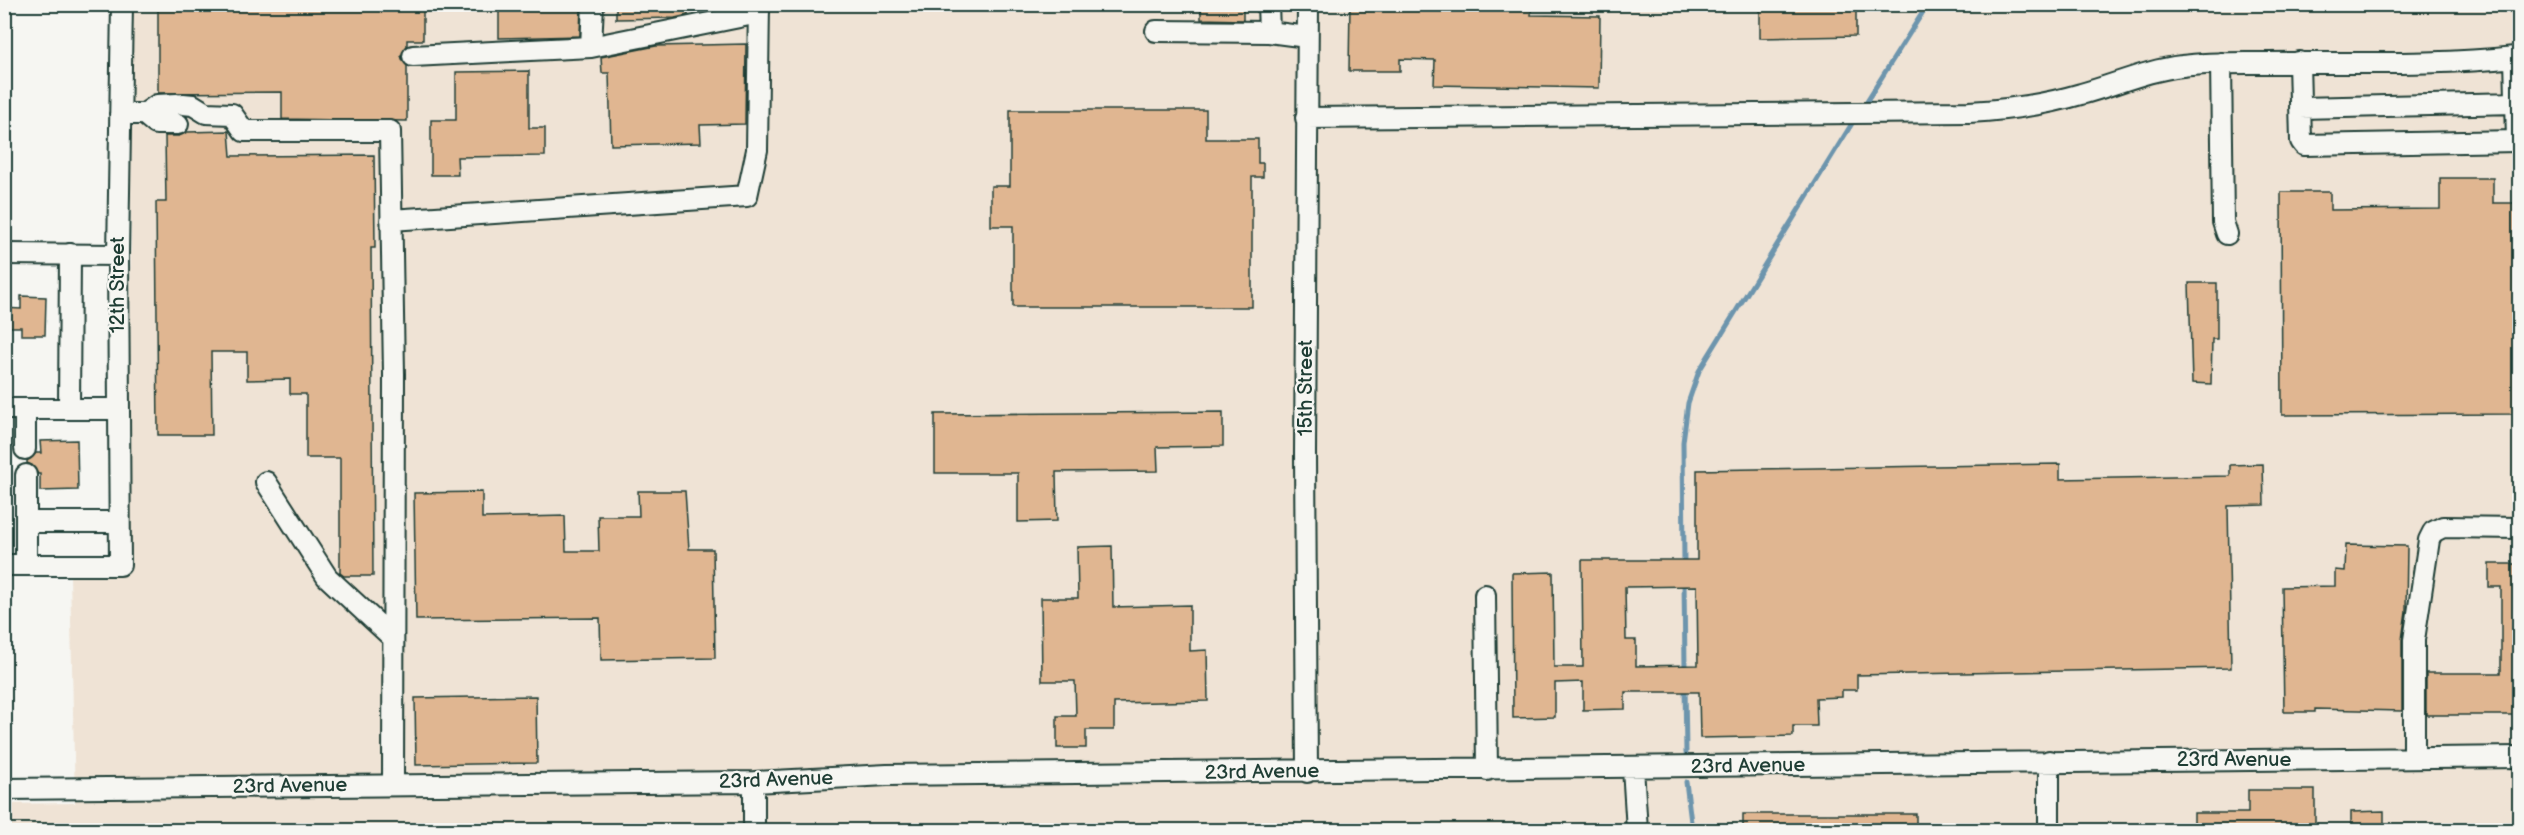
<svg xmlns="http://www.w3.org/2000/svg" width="2524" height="835" font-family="'Balsamiq Sans',sans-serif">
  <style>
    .built { fill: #efe3d5 }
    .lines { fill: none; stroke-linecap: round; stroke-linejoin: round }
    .stream { stroke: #6d95ad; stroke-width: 5 }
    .building { fill: #e0b691; stroke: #1f3d34; stroke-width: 1.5; fill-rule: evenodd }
    .minor-casing { stroke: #1f3d34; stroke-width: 24 }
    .minor { stroke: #f6f6f2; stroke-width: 20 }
    .labels { text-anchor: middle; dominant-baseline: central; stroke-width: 4.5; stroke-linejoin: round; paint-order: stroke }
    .street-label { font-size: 20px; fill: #1f3d34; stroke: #f6f6f2 }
  </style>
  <rect width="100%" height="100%" fill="#f6f6f2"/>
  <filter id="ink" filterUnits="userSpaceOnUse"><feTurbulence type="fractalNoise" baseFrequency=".0167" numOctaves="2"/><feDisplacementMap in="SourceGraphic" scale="12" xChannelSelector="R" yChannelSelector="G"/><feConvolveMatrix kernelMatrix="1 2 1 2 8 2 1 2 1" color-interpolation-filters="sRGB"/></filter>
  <g filter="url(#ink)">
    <path class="built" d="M 132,5 L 2519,5 L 2519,830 L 5,830 L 4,804 L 75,803 L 70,574 L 129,551 Z"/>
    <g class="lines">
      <path class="stream" d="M 1863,107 L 1928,4
        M 1684,565 L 1683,442 L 1688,403 L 1699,371 L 1856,117
        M 1684,580 L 1685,670
        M 1685,685 L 1686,753
        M 1686,782 L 1692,830"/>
    </g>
    <path class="building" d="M 158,4 L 423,4 L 423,40 L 407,40 L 407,46 L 401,56 L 407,66 L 407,121 L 282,119 L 282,92 L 158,93 Z
      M 499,4 L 581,4 L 580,36 L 499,38 Z
      M 616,4 L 688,4 L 688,15 L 675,18 L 616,19 Z
      M 1201,4 L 1243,4 L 1243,20 L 1201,19 Z
      M 1350,4 L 1532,4 L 1531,15 L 1600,16 L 1599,88 L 1434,85 L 1435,60 L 1400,59 L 1400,71 L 1349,71 Z
      M 1760,4 L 1856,4 L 1856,36 L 1760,38 Z
      M 746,44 L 745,124 L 700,125 L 701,143 L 611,145 L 609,73 L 602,73 L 601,57 L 656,46 Z
      M 529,71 L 529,128 L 545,128 L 545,156 L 457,157 L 458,175 L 431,175 L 431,120 L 456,120 L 456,72 Z
      M 1010,110 L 1206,110 L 1206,139 L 1258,139 L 1258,163 L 1263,163 L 1263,177 L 1252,177 L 1252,307 L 1013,307 L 1013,226 L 991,226 L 991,186 L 1010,186 Z
      M 229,131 L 231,156 L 374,155 L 375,248 L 371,248 L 373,576 L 344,576 L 340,573 L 340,458 L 306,458 L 306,394 L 290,394 L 290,379 L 247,380 L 247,352 L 211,352 L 212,435 L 158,435 L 156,202 L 166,202 L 165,136 L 179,136 L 187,132 Z
      M 2440,178 L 2493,178 L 2493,203 L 2520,203 L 2520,414 L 2282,415 L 2281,192 L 2330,192 L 2330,210 L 2440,209 Z
      M 2189,283 L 2217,283 L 2217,339 L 2212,339 L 2211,384 L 2192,383 Z
      M 21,296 L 46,297 L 45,335 L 21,335 L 21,327 L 4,327 L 4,308 L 21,309 Z
      M 1223,412 L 1223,446 L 1157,447 L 1158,471 L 1056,472 L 1057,521 L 1018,522 L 1018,473 L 935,473 L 935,414 Z
      M 77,440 L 78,490 L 40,491 L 40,474 L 38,474 L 32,465 L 27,463 L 27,461 L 36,453 L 41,453 L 40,441 Z
      M 2060,464 L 2060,479 L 2230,476 L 2230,465 L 2263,464 L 2264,505 L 2228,506 L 2231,668 L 1857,675 L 1857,690 L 1842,690 L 1842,697 L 1816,698 L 1817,726 L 1793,726 L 1793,736 L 1700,738 L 1699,692 L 1625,692 L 1625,709 L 1583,710 L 1583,682 L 1555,683 L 1555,717 L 1513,718 L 1512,573 L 1553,572 L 1554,667 L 1583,667 L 1582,560 L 1697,560 L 1697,470 ZM 1697,586 L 1698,665 L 1636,666 L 1636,640 L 1626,640 L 1625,587 Z
      M 638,491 L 685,491 L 689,549 L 713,549 L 715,658 L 601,660 L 600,618 L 416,620 L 414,493 L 482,492 L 482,518 L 565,516 L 566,551 L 599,551 L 598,516 L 639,516 Z
      M 2346,545 L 2407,546 L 2406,611 L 2402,640 L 2402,711 L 2315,709 L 2315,712 L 2284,712 L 2282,587 L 2335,586 L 2335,570 L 2345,571 Z
      M 1112,546 L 1113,607 L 1190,605 L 1190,651 L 1207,650 L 1208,701 L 1114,703 L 1114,730 L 1086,730 L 1086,748 L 1057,748 L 1057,716 L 1076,716 L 1075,681 L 1042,681 L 1041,598 L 1078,598 L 1077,547 Z
      M 2489,564 L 2520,564 L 2520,715 L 2426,715 L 2426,673 L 2501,673 L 2501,587 L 2489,587 Z
      M 536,696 L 537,763 L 416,765 L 415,698 Z
      M 2248,790 L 2315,790 L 2315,831 L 2194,831 L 2194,813 L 2248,813 Z
      M 2384,811 L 2384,831 L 2351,831 L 2351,812 Z
      M 1743,814 L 1916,814 L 1916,831 L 1743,831 Z"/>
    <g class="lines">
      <g class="minor-casing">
        <path id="minor" d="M 1268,4 L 1269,32
          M 1156,31 L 1269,32 L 1307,37
          M 591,47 L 759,13
          M 413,56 L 591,47 L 593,4
          M 2221,63 L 2223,222 L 2227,234
          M 183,104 L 193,105 L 206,113 L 232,114 L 244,131 L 390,131 L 394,374 L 393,785
          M 2300,108 L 2516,103
          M 120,114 L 144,114 L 157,105 L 177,104
          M 144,114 L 156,124 L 178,124
          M 1306,118 L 1969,112 C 2007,110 2044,105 2081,94 C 2115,85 2147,70 2182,66 C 2211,62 2240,63 2269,63 C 2350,62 2433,66 2515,57 L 2517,141 L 2304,145 L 2301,141 L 2299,62
          M 391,220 L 747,196 L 757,150 L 759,4
          M 4,254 L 118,255
          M 4,409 L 119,409
          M 25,409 L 25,449
          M 69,409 L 70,254
          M 26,475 L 26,565
          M 266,482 L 327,577 L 393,638
          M 26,522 L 119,522
          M 4,565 L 120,565 L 118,255 L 122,4
          M 1485,595 L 1487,770
          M 2414,758 L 2414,640 L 2429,540 L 2433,532 L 2443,527 L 2520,528
          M 1633,768 L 1637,830
          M 1307,772 L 1305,453 L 1308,4
          M 4,789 L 754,782 L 887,775 L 2520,757
          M 754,830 L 754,782
          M 2049,830 L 2049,761"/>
      </g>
      <use href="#minor" class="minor"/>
    </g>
  </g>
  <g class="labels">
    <g class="street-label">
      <text transform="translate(118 285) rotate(-90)">12th Street</text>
      <text transform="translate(1306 388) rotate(-90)">15th Street</text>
      <text x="2234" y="760">23rd Avenue</text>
      <text transform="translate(1748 766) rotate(-1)">23rd Avenue</text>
      <text transform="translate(1262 772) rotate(-1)">23rd Avenue</text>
      <text transform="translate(776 780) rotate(-2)">23rd Avenue</text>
      <text transform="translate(290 786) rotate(-1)">23rd Avenue</text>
    </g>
  </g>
  <rect width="2524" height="835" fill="none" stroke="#f6f6f2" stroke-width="24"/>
  <rect x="12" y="12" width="2500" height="811" fill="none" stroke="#1f3d34" stroke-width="2" filter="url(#ink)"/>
</svg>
